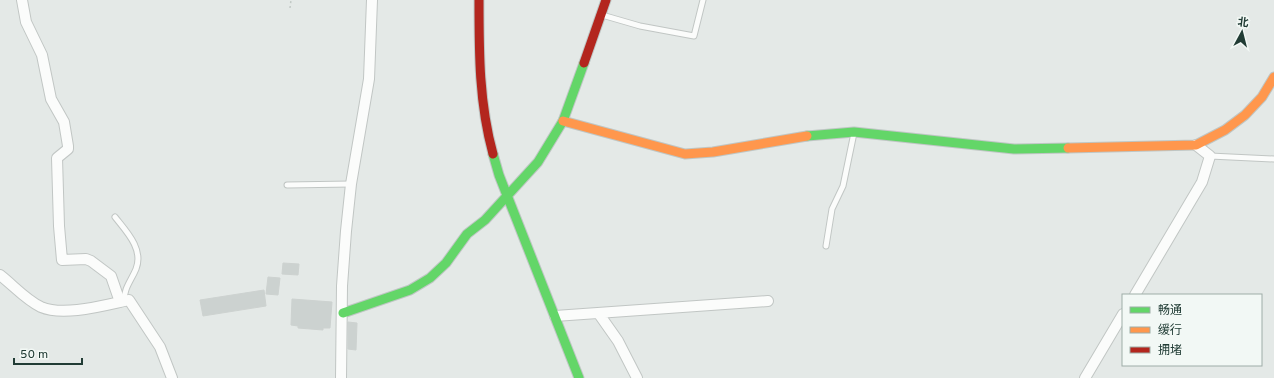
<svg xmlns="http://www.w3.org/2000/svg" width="1274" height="378" font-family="Overpass,'Noto Sans SC',sans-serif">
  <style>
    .building { fill: #ccd2d0; stroke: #cdd2d0 }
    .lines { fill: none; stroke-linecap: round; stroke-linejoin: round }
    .lane-casing { stroke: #c1c6c4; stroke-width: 7 }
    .street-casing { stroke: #c1c6c4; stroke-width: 12 }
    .fast-casing { stroke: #bfc6c4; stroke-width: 11 }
    .slow-casing { stroke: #bfc6c4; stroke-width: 11 }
    .jam-casing { stroke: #bfc6c4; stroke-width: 11 }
    .path { stroke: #c1c9c5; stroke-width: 1.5; stroke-dasharray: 2 3; stroke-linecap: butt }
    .lane { stroke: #fbfcfb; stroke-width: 5 }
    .street { stroke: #fbfcfb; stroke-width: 10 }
    .fast { stroke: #63d668; stroke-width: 9 }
    .slow { stroke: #ff974d; stroke-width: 9 }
    .jam { stroke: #b3261e; stroke-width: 9 }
  </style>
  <rect width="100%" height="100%" fill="#e4e9e7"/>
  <path class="building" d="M 283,263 L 299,264 L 298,275 L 282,274 Z
    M 268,277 L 280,278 L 278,295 L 266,294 Z
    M 264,290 L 266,306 L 203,316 L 200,300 Z
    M 292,299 L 332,302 L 330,328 L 323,328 L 323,330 L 298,328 L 298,326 L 291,325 Z
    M 348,322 L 357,323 L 356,350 L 348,349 Z"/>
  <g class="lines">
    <g class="lane-casing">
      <path id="lane" d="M 602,15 L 640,26 L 694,36 L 703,0
        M 1210,156 L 1274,159
        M 287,185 L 351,184
        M 115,217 C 126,231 144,249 136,269 C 131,281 124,288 124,301
        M 826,246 L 832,209 L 843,186 L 854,133"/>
    </g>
    <g class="street-casing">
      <path id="street" d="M 22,0 L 26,22 L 42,55 L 51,99 L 64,122 L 68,146 L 68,149 L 57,158 L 59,226 L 62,260 L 86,259 L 91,261 L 111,276 L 120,302
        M 0,275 C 13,285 26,300 41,307 C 64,317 105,305 129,300 L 160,347 L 172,378
        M 1135,295 L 1202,182 L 1210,156 L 1196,145
        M 599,314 L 618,341 L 637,378
        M 555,316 L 768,301
        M 341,378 L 342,286 L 346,231 L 351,184 L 369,79 L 372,0
        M 1085,378 L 1123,314"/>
    </g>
    <g class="fast-casing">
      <path id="fast" d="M 807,136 L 854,132 L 1014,149 L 1068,148
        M 493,154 L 499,175 L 579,378
        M 343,313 L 410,290 L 430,278 L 446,263 L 467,234 L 485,220 L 538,162 L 563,121 L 584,63"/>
    </g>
    <g class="slow-casing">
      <path id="slow" d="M 563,121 L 685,154 L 713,152 L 807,136
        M 1068,148 L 1196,145 L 1225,130 L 1245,115 L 1262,97 L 1274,77"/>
    </g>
    <g class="jam-casing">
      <path id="jam" d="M 479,0 C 479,53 479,103 493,154
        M 584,63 L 606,0"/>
    </g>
    <path class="path" d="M 290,8 L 291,0"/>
    <use href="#lane" class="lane"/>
    <use href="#street" class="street"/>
    <use href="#fast" class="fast"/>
    <use href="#slow" class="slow"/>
    <use href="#jam" class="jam"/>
  </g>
  <rect x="1122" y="294" width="140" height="72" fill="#f2f8f5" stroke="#9eada8"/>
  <rect x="1130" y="307" width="20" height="6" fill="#63d668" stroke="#9eada8"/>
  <text x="1158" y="314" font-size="12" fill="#213c35">畅通</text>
  <rect x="1130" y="327" width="20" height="6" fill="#ff974d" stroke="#9eada8"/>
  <text x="1158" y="334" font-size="12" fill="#213c35">缓行</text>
  <rect x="1130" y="347" width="20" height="6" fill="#b3261e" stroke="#9eada8"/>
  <text x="1158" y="354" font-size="12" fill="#213c35">拥堵</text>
  <g transform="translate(1242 32) rotate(7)" stroke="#f2f8f5" stroke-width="3" paint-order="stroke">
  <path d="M0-3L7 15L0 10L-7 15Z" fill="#213c35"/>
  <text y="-6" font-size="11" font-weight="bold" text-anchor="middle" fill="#213c35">北</text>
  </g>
  <path d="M14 358v6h68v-6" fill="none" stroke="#213c35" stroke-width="2"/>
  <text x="20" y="358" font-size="12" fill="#213c35" stroke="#f2f8f5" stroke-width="3" paint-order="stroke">50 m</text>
</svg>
